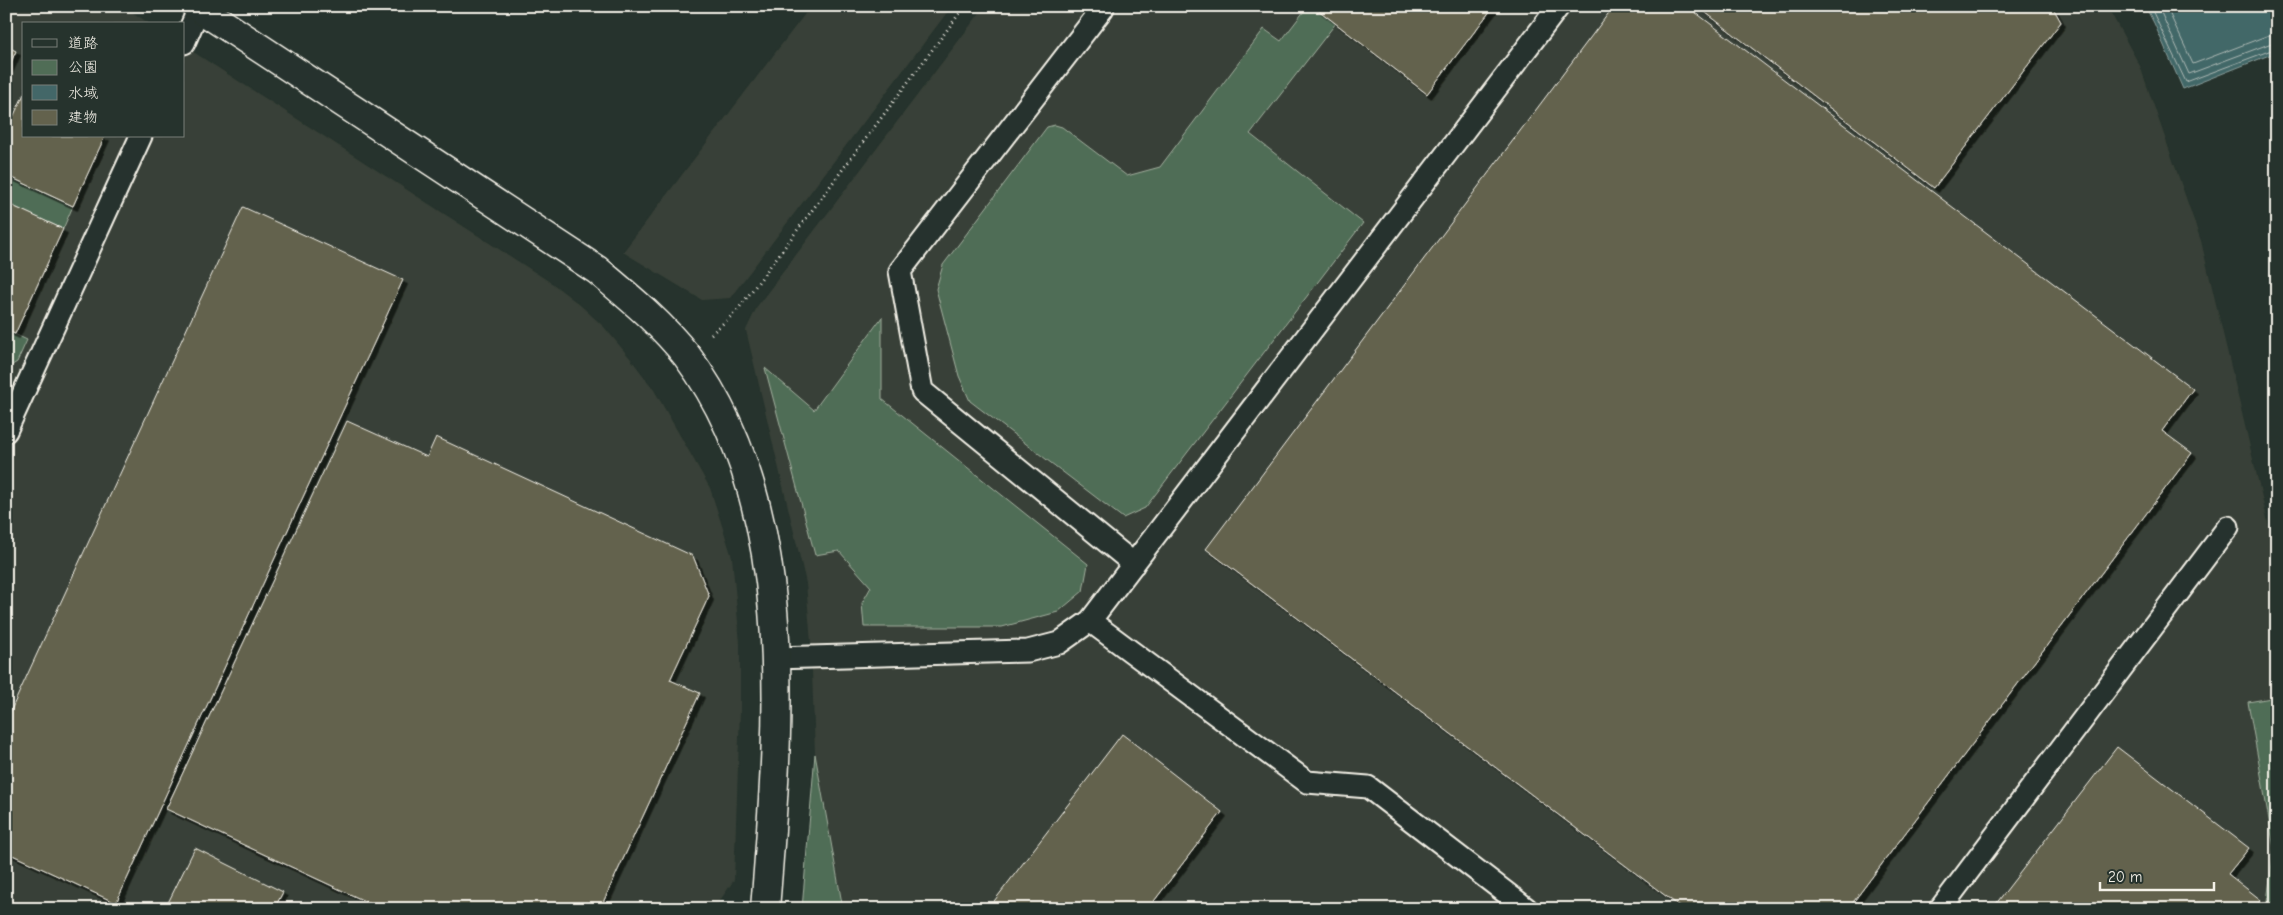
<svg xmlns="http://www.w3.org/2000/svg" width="2283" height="915" font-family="'Comic Neue','Klee One',sans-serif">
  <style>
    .built { fill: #384137 }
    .green { fill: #506d56; stroke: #a2af9f }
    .water { fill: #436768; stroke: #8a9e9b }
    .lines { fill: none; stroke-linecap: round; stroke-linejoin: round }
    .shore { stroke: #adbab5; stroke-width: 1 }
    .building { fill: #63624d; stroke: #f4f1e8; filter: url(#shadow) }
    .lane-casing { stroke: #f4f1e8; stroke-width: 25 }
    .secondary-casing { stroke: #f4f1e8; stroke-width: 31 }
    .path { stroke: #f4f1e8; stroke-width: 3; stroke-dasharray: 1 4; stroke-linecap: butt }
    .lane { stroke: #26332d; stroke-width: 21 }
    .secondary { stroke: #26332d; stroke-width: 28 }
  </style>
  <defs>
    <filter id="shadow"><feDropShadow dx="4.5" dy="4.5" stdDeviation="0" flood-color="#0009"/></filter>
  </defs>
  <rect width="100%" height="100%" fill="#26332d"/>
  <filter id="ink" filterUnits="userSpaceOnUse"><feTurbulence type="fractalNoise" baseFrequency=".02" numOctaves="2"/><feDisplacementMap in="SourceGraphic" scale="10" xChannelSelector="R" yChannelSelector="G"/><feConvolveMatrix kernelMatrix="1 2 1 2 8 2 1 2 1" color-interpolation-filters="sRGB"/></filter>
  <g filter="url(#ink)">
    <path class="built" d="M 6,6 L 123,6 L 150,24 L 24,24 L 24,136 L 184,136 L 184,46 L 553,284 L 580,305 L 604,327 L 630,358 L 654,390 L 710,488 L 732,557 L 740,643 L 740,710 L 734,880 L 714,909 L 6,909 Z
      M 811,6 L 952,6 L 730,298 L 702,300 L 623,252 Z
      M 985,6 L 2107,6 L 2140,66 L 2201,241 L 2275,552 L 2277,909 L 843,909 L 815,754 L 811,643 L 806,583 L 746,330 L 758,305 Z"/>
    <path class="green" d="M 1308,6 L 1313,6 L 1336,23 L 1250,134 L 1363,223 L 1145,508 L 1123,518 L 970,401 L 959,376 L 936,289 L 943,265 L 1047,127 L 1055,125 L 1062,127 L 1127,176 L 1160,167 L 1264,29 L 1281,41 Z
      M 6,175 L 73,206 L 63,229 L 6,203 Z
      M 882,317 L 882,399 L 1088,564 L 1083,591 L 1058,612 L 1002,627 L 864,627 L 862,603 L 871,587 L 839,551 L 815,555 L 765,368 L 814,410 Z
      M 6,330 L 27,340 L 17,362 L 6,369 Z
      M 2277,697 L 2277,909 L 2266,909 L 2274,848 L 2248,702 Z
      M 815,754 L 843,909 L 802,909 Z"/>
    <path class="water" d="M 2145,6 L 2277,6 L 2277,52 L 2183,89 L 2154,23 Z"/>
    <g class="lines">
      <path class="shore" d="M 2150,6 L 2186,82 L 2277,48
        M 2158,6 L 2189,74 L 2277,41
        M 2166,6 L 2193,64 L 2269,35 L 2277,34"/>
    </g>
    <path class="building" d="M 1313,6 L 1494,6 L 1427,94 Z
      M 1614,6 L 1687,6 L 2193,389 L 2162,431 L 2192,453 L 1848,909 L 1683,909 L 1206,549 Z
      M 1697,6 L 2052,6 L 2061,22 L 1934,188 Z
      M 6,46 L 16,51 L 6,73 Z
      M 24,94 L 24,136 L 105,136 L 73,206 L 6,175 L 6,132 Z
      M 6,203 L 63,229 L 15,334 L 6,330 Z
      M 243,207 L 403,280 L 116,903 L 6,852 L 6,721 Z
      M 347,421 L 427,457 L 436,437 L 693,556 L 709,596 L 670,680 L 700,693 L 600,909 L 382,909 L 166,809 Z
      M 1122,734 L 1222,812 L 1148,909 L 988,909 Z
      M 2117,747 L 2249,848 L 2228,874 L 2261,900 L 2254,909 L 1992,909 Z
      M 195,848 L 283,892 L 274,909 L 165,909 Z"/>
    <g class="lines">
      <g class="lane-casing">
        <path id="lane" d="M 1103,8 L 900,271 L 922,391 L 1134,564
          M 184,43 L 199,8
          M 6,431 L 141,136
          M 1090,621 L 1307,782 L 1368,787 L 1527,909
          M 774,658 L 1028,651 L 1059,643 L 1090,621 L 1559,6
          M 1940,909 L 2228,527"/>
      </g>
      <g class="secondary-casing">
        <path id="secondary" d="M 196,6 L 597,270 C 629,297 661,323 687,356 C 801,508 779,730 765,909"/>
      </g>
      <path class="path" d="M 711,334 L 736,312 L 965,6"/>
      <use href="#lane" class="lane"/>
      <use href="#secondary" class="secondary"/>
    </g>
  </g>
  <rect width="2283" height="915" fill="none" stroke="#26332d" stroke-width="25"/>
  <rect x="12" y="12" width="2258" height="890" fill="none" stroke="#f4f1e8" stroke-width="2" filter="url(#ink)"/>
  <rect x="22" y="22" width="162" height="115" fill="#26332d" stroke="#787f78"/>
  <rect x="32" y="39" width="25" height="8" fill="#26332d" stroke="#787f78"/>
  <text x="68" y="48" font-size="15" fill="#f4f1e8">道路</text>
  <rect x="32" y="60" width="25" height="15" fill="#506d56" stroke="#787f78"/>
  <text x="68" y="72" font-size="15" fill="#f4f1e8">公園</text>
  <rect x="32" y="85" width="25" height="15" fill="#436768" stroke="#787f78"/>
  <text x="68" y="98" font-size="15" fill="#f4f1e8">水域</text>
  <rect x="32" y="110" width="25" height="15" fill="#63624d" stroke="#787f78"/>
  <text x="68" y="122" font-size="15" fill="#f4f1e8">建物</text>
  <path d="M2100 882v8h114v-8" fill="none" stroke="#f4f1e8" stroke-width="2.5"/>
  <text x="2108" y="882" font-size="15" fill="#f4f1e8" stroke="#26332d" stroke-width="4" paint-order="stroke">20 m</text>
</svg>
